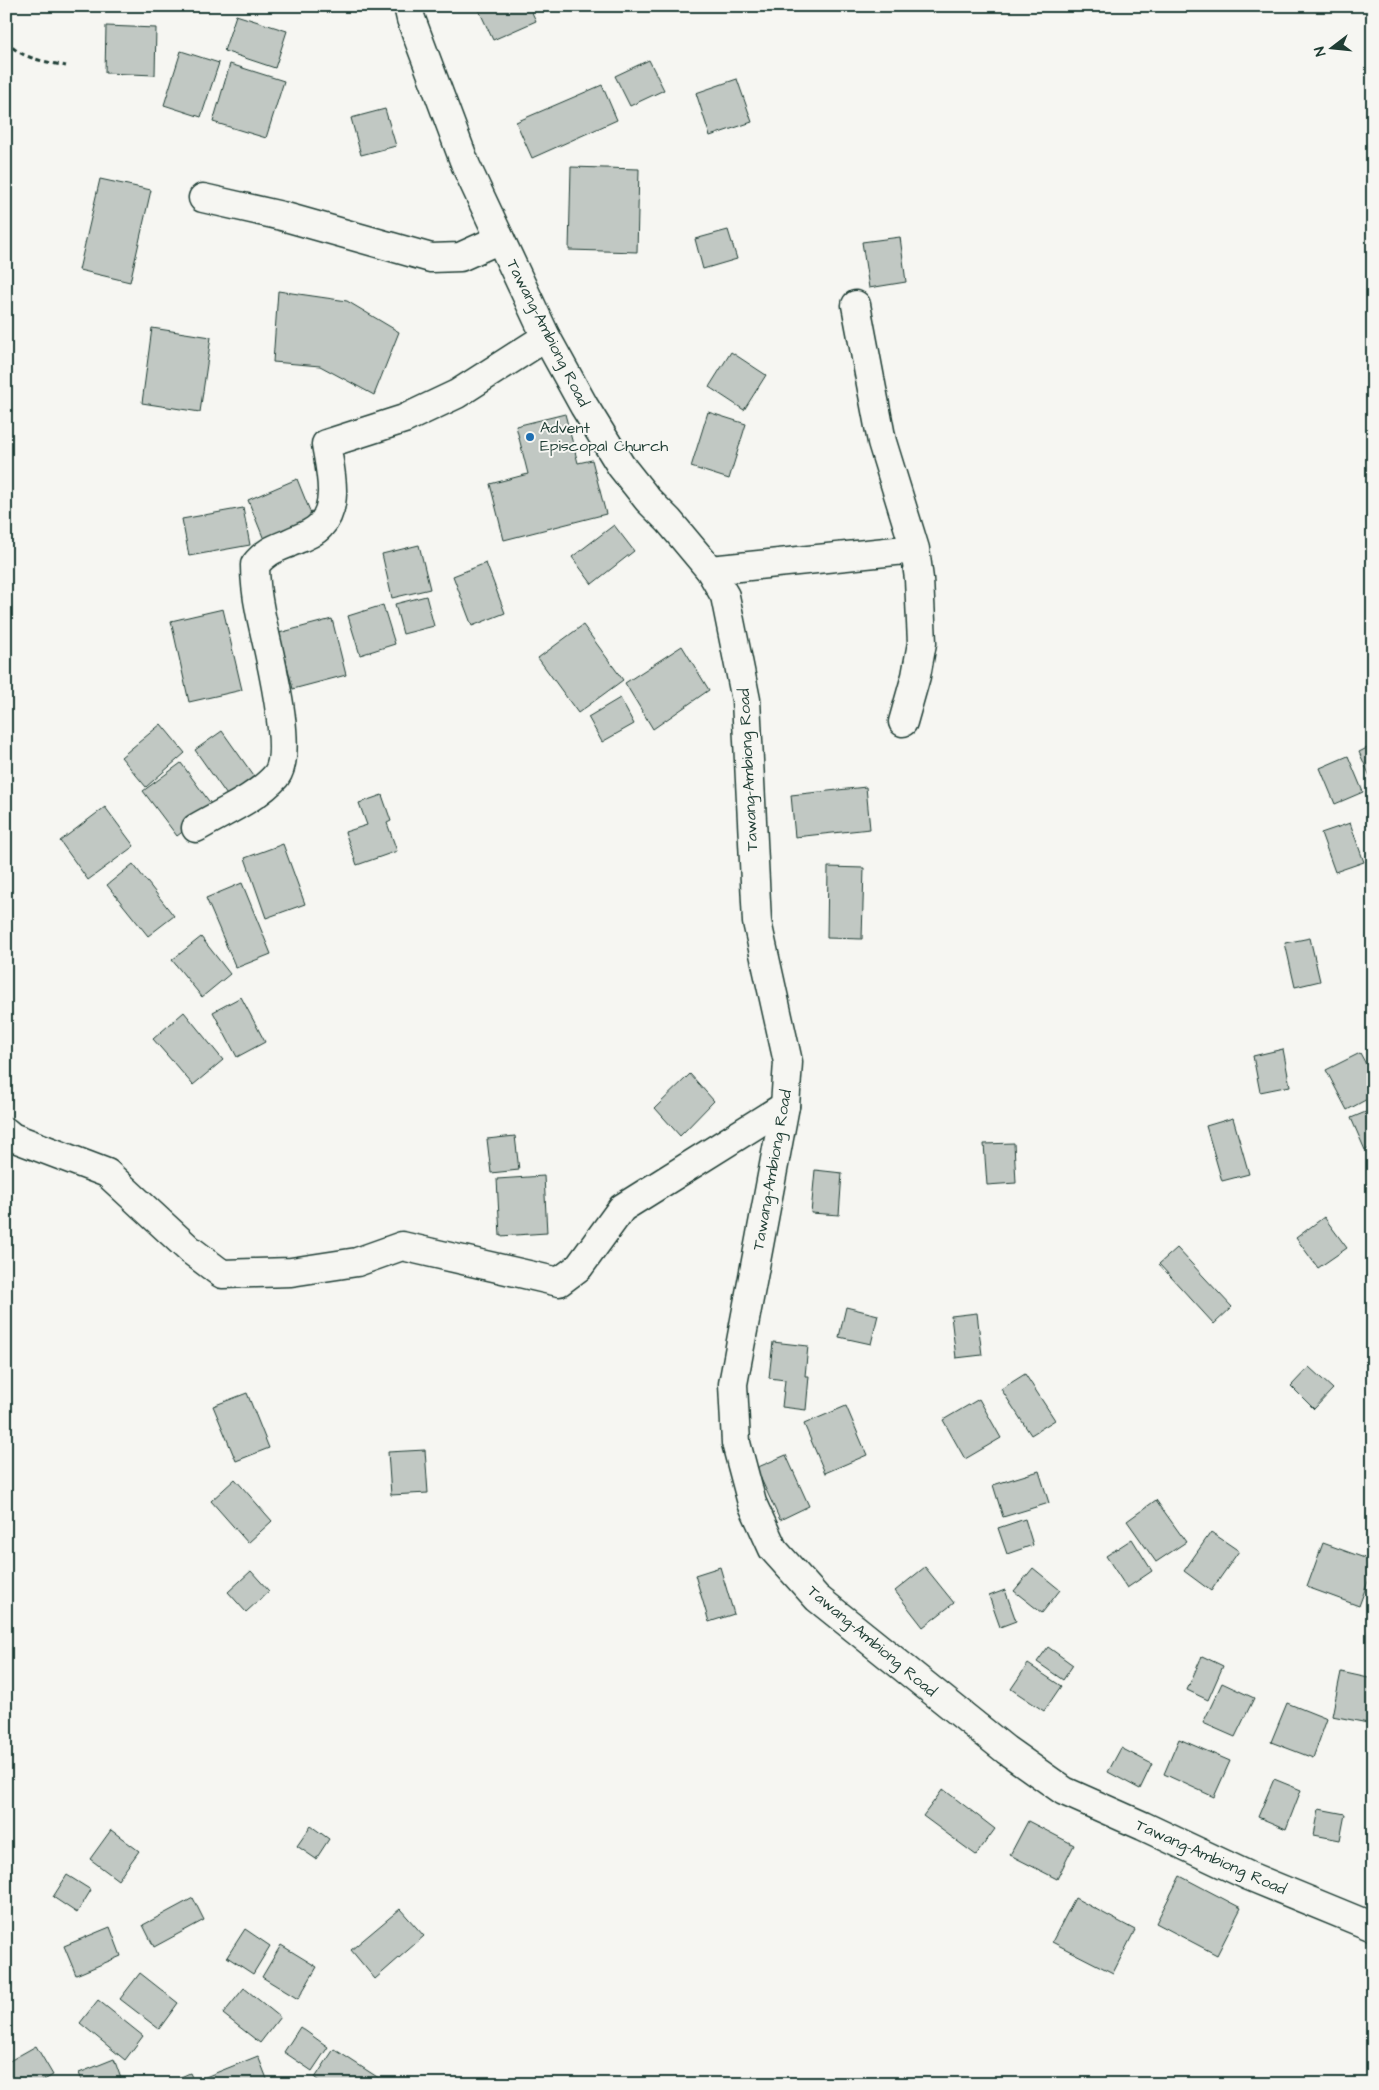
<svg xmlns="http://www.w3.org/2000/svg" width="1379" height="2090" font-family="'Architects Daughter',sans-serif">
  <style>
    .building { fill: #c1c8c3; stroke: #1f3d34 }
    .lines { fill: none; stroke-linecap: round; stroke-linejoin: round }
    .minor-casing { stroke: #1f3d34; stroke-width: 31 }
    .secondary-casing { stroke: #1f3d34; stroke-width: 31 }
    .path { stroke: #1f3d34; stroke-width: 3; stroke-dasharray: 5 4; stroke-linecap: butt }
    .minor { stroke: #f6f6f2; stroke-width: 28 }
    .secondary { stroke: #f6f6f2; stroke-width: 28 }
    .poi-dot { fill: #1f6fb2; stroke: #f6f6f2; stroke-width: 2 }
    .labels { text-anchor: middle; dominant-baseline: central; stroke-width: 4; stroke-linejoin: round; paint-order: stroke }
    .street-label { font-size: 16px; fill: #1f3d34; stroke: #f6f6f2 }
    .poi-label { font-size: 16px; fill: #1f3d34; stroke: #f6f6f2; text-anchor: start }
  </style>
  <rect width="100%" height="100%" fill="#f6f6f2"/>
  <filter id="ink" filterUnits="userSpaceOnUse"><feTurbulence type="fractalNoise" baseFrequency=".02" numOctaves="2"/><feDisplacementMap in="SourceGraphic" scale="10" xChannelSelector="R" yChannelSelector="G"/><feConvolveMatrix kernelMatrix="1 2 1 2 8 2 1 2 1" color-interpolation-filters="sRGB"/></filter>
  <g filter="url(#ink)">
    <path class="building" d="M 477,6 L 529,6 L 536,21 L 493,40 Z
      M 236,15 L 287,31 L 275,68 L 224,51 Z
      M 106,26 L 156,28 L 155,75 L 105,73 Z
      M 181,51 L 219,63 L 201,117 L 164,105 Z
      M 649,60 L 664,90 L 630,106 L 615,76 Z
      M 230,64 L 284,81 L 266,138 L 213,122 Z
      M 737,79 L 752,122 L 710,136 L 696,93 Z
      M 602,85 L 617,120 L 532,158 L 516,122 Z
      M 385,109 L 396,146 L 361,155 L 351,118 Z
      M 571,167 L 639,169 L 637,252 L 569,250 Z
      M 100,179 L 151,190 L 130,282 L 79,270 Z
      M 728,230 L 737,259 L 703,269 L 695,239 Z
      M 900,237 L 906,282 L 869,288 L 862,242 Z
      M 278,291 L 347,301 L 399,332 L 374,395 L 320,366 L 273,362 Z
      M 152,328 L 211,337 L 200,412 L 142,403 Z
      M 731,352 L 766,375 L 744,410 L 709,387 Z
      M 708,412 L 746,424 L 729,479 L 691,467 Z
      M 565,414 L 578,463 L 592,460 L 606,514 L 504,540 L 490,484 L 528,474 L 516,426 Z
      M 297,479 L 314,521 L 265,542 L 248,500 Z
      M 243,508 L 250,545 L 189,556 L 182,519 Z
      M 614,525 L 634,551 L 592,584 L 572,557 Z
      M 419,545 L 430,589 L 392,598 L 382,554 Z
      M 486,563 L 505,613 L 472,626 L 453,576 Z
      M 426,596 L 434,626 L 403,634 L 395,604 Z
      M 383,605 L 395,644 L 360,655 L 348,616 Z
      M 223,609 L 242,690 L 189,702 L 171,621 Z
      M 332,619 L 346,675 L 293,689 L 279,633 Z
      M 583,625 L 623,680 L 578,713 L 538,658 Z
      M 682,646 L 709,690 L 653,729 L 625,683 Z
      M 620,698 L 634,724 L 602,742 L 588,717 Z
      M 161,724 L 185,753 L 146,787 L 121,757 Z
      M 222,731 L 256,779 L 229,798 L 195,750 Z
      M 1373,745 L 1373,783 L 1359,752 Z
      M 1348,756 L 1363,792 L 1335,804 L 1320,768 Z
      M 181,763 L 214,808 L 177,836 L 143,791 Z
      M 866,787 L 870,829 L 795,837 L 791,795 Z
      M 382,795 L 391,821 L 387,823 L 397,851 L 357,865 L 345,832 L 367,825 L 359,803 Z
      M 105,807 L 134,846 L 88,880 L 60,841 Z
      M 1350,823 L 1364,862 L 1335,872 L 1321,833 Z
      M 283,844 L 305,904 L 266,918 L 245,858 Z
      M 133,864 L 174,916 L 148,936 L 107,885 Z
      M 828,867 L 864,868 L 862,939 L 827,938 Z
      M 242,883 L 271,954 L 236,968 L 206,898 Z
      M 201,937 L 230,974 L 202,997 L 172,960 Z
      M 1310,938 L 1320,981 L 1295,987 L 1285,943 Z
      M 241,997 L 265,1042 L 237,1057 L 213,1012 Z
      M 184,1012 L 223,1060 L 193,1085 L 153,1039 Z
      M 1283,1049 L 1290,1086 L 1260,1092 L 1253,1056 Z
      M 1360,1053 L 1373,1077 L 1373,1096 L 1347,1110 L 1326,1070 Z
      M 690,1074 L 714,1101 L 680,1136 L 655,1108 Z
      M 1373,1109 L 1373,1147 L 1365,1150 L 1351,1118 Z
      M 1233,1118 L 1249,1174 L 1222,1181 L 1206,1126 Z
      M 515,1136 L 519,1170 L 491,1173 L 487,1139 Z
      M 1014,1143 L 1016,1183 L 987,1185 L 984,1144 Z
      M 815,1170 L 842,1173 L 839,1215 L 811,1213 Z
      M 544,1176 L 547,1233 L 500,1236 L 497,1179 Z
      M 1324,1217 L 1347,1248 L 1318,1268 L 1296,1238 Z
      M 1177,1248 L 1232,1307 L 1214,1324 L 1159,1264 Z
      M 846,1307 L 878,1315 L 871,1344 L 839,1337 Z
      M 977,1313 L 982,1355 L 956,1358 L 951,1316 Z
      M 773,1342 L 808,1346 L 805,1376 L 809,1376 L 806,1410 L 782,1407 L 785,1380 L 769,1378 Z
      M 1309,1367 L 1333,1389 L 1314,1409 L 1291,1386 Z
      M 1025,1374 L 1055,1420 L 1031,1435 L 1001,1389 Z
      M 247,1393 L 269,1448 L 236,1461 L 213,1406 Z
      M 979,1399 L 1001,1438 L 965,1459 L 943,1420 Z
      M 846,1406 L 867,1455 L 825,1473 L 804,1424 Z
      M 425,1450 L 428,1493 L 391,1495 L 388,1452 Z
      M 786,1455 L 809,1506 L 780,1520 L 756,1468 Z
      M 1039,1471 L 1049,1503 L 1003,1517 L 993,1485 Z
      M 235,1479 L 272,1521 L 248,1543 L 211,1501 Z
      M 1156,1500 L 1186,1542 L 1156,1562 L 1127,1521 Z
      M 1025,1519 L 1033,1545 L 1007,1554 L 998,1528 Z
      M 1211,1532 L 1239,1551 L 1211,1591 L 1184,1571 Z
      M 1132,1539 L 1152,1571 L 1127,1588 L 1106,1556 Z
      M 1323,1543 L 1373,1561 L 1373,1568 L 1359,1606 L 1307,1587 Z
      M 720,1567 L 734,1614 L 709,1622 L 695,1575 Z
      M 925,1567 L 954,1603 L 923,1627 L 895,1591 Z
      M 1033,1568 L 1060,1590 L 1042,1613 L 1014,1591 Z
      M 251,1571 L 269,1591 L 246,1612 L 228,1592 Z
      M 1005,1590 L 1016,1621 L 1000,1627 L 989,1596 Z
      M 1048,1647 L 1073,1665 L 1063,1680 L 1037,1662 Z
      M 1202,1656 L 1223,1666 L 1208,1700 L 1187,1690 Z
      M 1028,1664 L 1061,1686 L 1044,1711 L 1011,1689 Z
      M 1341,1672 L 1373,1679 L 1373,1724 L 1332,1716 Z
      M 1222,1683 L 1254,1698 L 1235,1737 L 1203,1723 Z
      M 1287,1703 L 1327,1719 L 1313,1758 L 1271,1742 Z
      M 1179,1739 L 1230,1761 L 1214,1797 L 1164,1774 Z
      M 1121,1748 L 1152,1764 L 1140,1789 L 1108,1772 Z
      M 1274,1779 L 1301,1790 L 1286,1829 L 1258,1817 Z
      M 943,1789 L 995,1829 L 976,1855 L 923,1816 Z
      M 1319,1809 L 1345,1814 L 1340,1840 L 1314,1835 Z
      M 1028,1821 L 1074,1845 L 1057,1879 L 1010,1855 Z
      M 311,1826 L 329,1839 L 316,1859 L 297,1846 Z
      M 111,1830 L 139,1851 L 118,1880 L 90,1859 Z
      M 67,1875 L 91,1890 L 77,1913 L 53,1897 Z
      M 1180,1876 L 1241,1908 L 1217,1955 L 1156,1923 Z
      M 193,1898 L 204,1920 L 154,1947 L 143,1925 Z
      M 1075,1898 L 1135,1930 L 1113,1973 L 1052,1942 Z
      M 400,1909 L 424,1936 L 375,1979 L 351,1950 Z
      M 110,1927 L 121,1956 L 76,1975 L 64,1946 Z
      M 245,1929 L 270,1946 L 253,1974 L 227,1957 Z
      M 281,1945 L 317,1967 L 298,1999 L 262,1977 Z
      M 140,1973 L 178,2003 L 159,2029 L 120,1999 Z
      M 244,1988 L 280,2017 L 260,2043 L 223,2014 Z
      M 98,2000 L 143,2036 L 125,2060 L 80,2023 Z
      M 300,2027 L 328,2047 L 312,2071 L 284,2052 Z
      M 36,2046 L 53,2075 L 37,2084 L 10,2084 L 6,2077 L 6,2063 Z
      M 334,2049 L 388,2084 L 323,2084 L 315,2078 Z
      M 258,2056 L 269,2084 L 205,2084 L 203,2078 Z
      M 114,2059 L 123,2084 L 83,2084 L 79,2073 Z
      M 190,2073 L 195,2084 L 165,2084 Z"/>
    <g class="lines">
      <g class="minor-casing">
        <path id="minor" d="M 203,198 L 282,216 L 431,258 L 460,257 L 500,239
          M 710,570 L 915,549 L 882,442 L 856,305
          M 903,722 L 916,676 L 922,643 L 919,579 L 915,549
          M 196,828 C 221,813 257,798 276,776 C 296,751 266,643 260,611 C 257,596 255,581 255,565 C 265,552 274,549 289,543 C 299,538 313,534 320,526 C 340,506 330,469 326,444 L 404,419 L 457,394 L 546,337
          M 6,1132 L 12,1137 L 107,1173 L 189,1249 L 222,1274 L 291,1272 L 357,1262 L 402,1246 L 559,1282 L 579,1267 L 622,1208 L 785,1106"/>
      </g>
      <g class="secondary-casing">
        <path id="secondary" d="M 408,6 L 411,19 L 466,166 L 546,337 L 584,406 L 621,466 L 648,500 L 669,521 L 710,570 L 725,596 L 746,700 L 757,922 L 788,1062 L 785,1106 L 733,1384 L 736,1443 L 752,1503 L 773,1549 L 817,1598 L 1006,1750 L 1064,1791 L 1143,1826 L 1249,1876 L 1373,1927"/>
      </g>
      <path class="path" d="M 6,41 C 21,59 44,61 66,66"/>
      <use href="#minor" class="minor"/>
      <use href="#secondary" class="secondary"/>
    </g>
  </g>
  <circle class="poi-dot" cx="530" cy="437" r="5"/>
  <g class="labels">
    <g class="street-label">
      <text transform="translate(548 333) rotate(63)">Tawang-Ambiong Road</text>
      <text transform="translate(748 770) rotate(-93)">Tawang-Ambiong Road</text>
      <text transform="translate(772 1170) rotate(-80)">Tawang-Ambiong Road</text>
      <text transform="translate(872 1641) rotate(40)">Tawang-Ambiong Road</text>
      <text transform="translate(1211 1857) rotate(24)">Tawang-Ambiong Road</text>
    </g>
    <g class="poi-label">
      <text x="540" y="428">Advent<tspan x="540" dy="18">Episcopal Church</tspan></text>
    </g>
  </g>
  <rect width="1379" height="2090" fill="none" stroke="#f6f6f2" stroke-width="25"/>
  <rect x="12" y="12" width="1354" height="2065" fill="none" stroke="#1f3d34" stroke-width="2" filter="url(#ink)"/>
  <g transform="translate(1332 48) rotate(254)" stroke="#f6f6f2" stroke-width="4" paint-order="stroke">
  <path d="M0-4L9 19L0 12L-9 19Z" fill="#1f3d34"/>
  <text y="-8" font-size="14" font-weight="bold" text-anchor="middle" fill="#1f3d34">N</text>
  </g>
</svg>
